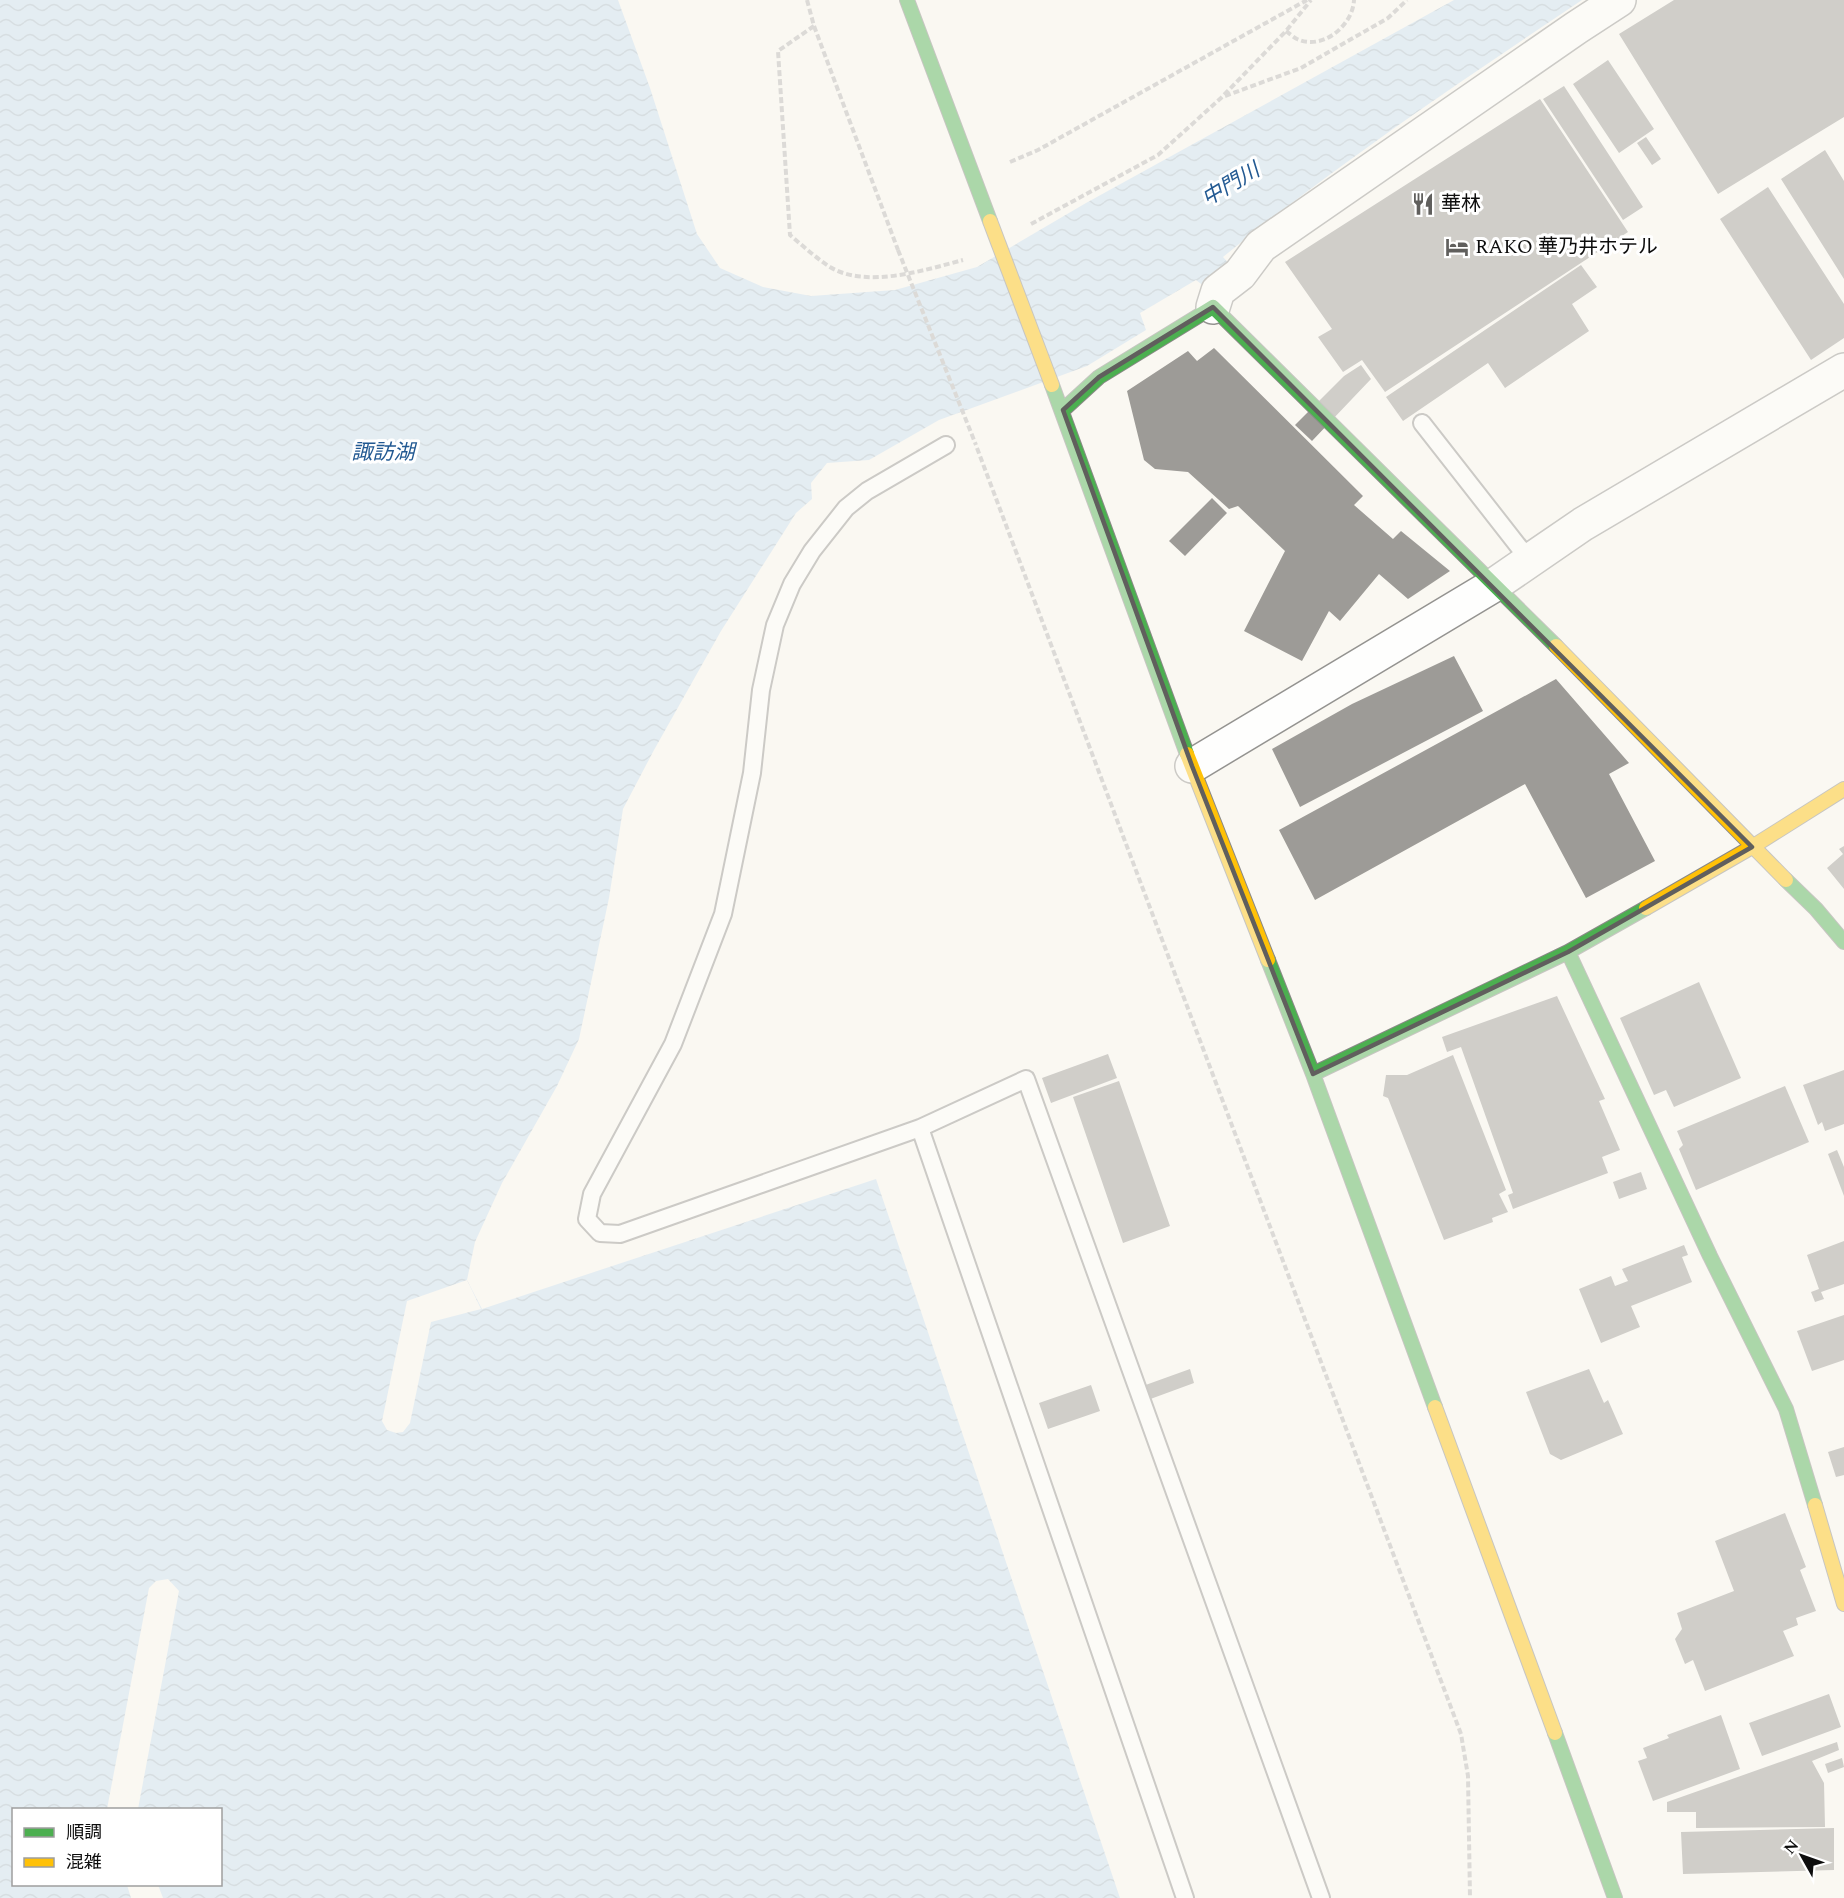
<svg xmlns="http://www.w3.org/2000/svg" width="1844" height="1898" font-family="Spectral,'Noto Sans JP',serif">
  <style>
    .water { fill: url(#water-waves); fill-rule: evenodd }
    .pier { fill: #faf8f2 }
    .building { fill: #9d9b97 }
    .lines { fill: none; stroke-linecap: round; stroke-linejoin: round }
    .lane-casing { stroke: #949390; stroke-width: 20 }
    .street-casing { stroke: #949390; stroke-width: 36 }
    .fast-casing { stroke: #8a8987; stroke-width: 16 }
    .slow-casing { stroke: #8a8987; stroke-width: 16 }
    .path { stroke: #b8b7b6; stroke-width: 4; stroke-dasharray: 6 3; stroke-linecap: butt }
    .lane { stroke: #fefefd; stroke-width: 16 }
    .street { stroke: #fefefd; stroke-width: 33 }
    .fast { stroke: #4caf50; stroke-width: 14 }
    .slow { stroke: #ffc107; stroke-width: 14 }
    .slow-bridge-casing { stroke: #8a8987; stroke-width: 16; stroke-linecap: butt }
    .path-bridge { stroke: #b8b7b6; stroke-width: 4; stroke-dasharray: 6 3; stroke-linecap: butt }
    .slow-bridge { stroke: #ffc107; stroke-width: 14 }
    .marked { fill: none; stroke: #605f5d; stroke-width: 4.5; stroke-linejoin: round }
    .labels { text-anchor: middle; dominant-baseline: central; stroke-width: 6; stroke-linejoin: round; paint-order: stroke }
    .poi-label { font-size: 20px; fill: #0d0d0d; stroke: #fff; text-anchor: start }
    .water-label { font-size: 21px; font-style: italic; fill: #225992; stroke: #fff }
  </style>
  <defs>
    <pattern id="water-waves" width="16" height="10" patternUnits="userSpaceOnUse" patternTransform="scale(1.5)"><rect width="16" height="10" fill="#cbe0f1"/><path d="M0 5q4-4 8 0t8 0" fill="none" stroke="#adbfcd"/></pattern>
  </defs>
  <rect width="100%" height="100%" fill="#faf8f2"/>
  <path class="water" d="M 0,0 L 618,0 L 650,88 L 697,234 L 720,268 L 763,287 L 811,296 L 895,290 L 977,267 L 1086,203 L 1454,0 L 1582,0 C 1460,82 1337,164 1223,257 L 1233,268 L 1209,290 L 1196,280 L 1140,313 L 1146,330 L 1087,366 L 939,420 L 869,460 L 827,463 L 811,483 L 812,499 L 796,513 L 721,631 L 654,750 L 623,809 L 609,898 L 579,1039 L 557,1086 L 502,1183 L 475,1242 L 467,1280 L 482,1309 L 876,1179 L 1120,1898 L 0,1898 ZM 14,1810 L 220,1810 L 220,1884 L 14,1884 Z"/>
  <path class="pier" d="M 467,1280 L 481,1309 L 431,1322 L 410,1423 L 403,1432 L 396,1433 L 387,1430 L 382,1421 L 407,1301 Z
    M 168,1579 L 179,1591 L 138,1809 L 107,1809 L 149,1588 L 156,1581 Z
    M 127,1885 L 158,1885 L 163,1898 L 131,1898 Z"/>
  <path class="building" d="M 1674,0 L 1844,0 L 1844,117 L 1718,194 L 1619,34 Z
    M 1608,60 L 1654,129 L 1619,153 L 1573,84 Z
    M 1564,86 L 1643,207 L 1623,220 L 1543,99 Z
    M 1540,99 L 1628,232 L 1385,392 L 1362,360 L 1343,372 L 1318,337 L 1332,329 L 1285,262 Z
    M 1646,137 L 1661,159 L 1652,165 L 1637,143 Z
    M 1825,150 L 1844,181 L 1844,279 L 1781,179 Z
    M 1768,187 L 1844,304 L 1844,338 L 1811,360 L 1720,219 Z
    M 1581,265 L 1597,287 L 1572,304 L 1589,331 L 1505,388 L 1488,363 L 1403,421 L 1386,397 Z
    M 1214,348 L 1363,496 L 1354,505 L 1393,539 L 1401,531 L 1450,571 L 1408,599 L 1379,574 L 1340,621 L 1329,611 L 1302,661 L 1244,631 L 1285,551 L 1238,506 L 1229,509 L 1188,472 L 1155,469 L 1144,460 L 1127,391 L 1188,351 L 1197,361 Z
    M 1361,365 L 1371,379 L 1312,441 L 1295,425 L 1344,376 Z
    M 1212,498 L 1227,513 L 1185,556 L 1169,541 Z
    M 1454,656 L 1483,711 L 1300,807 L 1272,749 L 1352,704 Z
    M 1556,679 L 1629,763 L 1609,774 L 1655,861 L 1586,898 L 1525,784 L 1315,900 L 1279,830 Z
    M 1844,846 L 1844,889 L 1827,868 L 1843,854 L 1839,849 Z
    M 1699,982 L 1741,1078 L 1674,1107 L 1666,1090 L 1654,1095 L 1620,1018 Z
    M 1557,996 L 1605,1099 L 1599,1101 L 1620,1150 L 1602,1157 L 1608,1173 L 1513,1209 L 1508,1195 L 1513,1193 L 1461,1047 L 1447,1052 L 1442,1037 Z
    M 1108,1054 L 1117,1078 L 1051,1103 L 1042,1078 Z
    M 1453,1055 L 1506,1190 L 1499,1194 L 1508,1212 L 1492,1218 L 1493,1222 L 1444,1240 L 1388,1098 L 1383,1096 L 1386,1075 L 1407,1075 Z
    M 1844,1070 L 1844,1124 L 1825,1131 L 1822,1122 L 1818,1125 L 1803,1085 Z
    M 1119,1081 L 1170,1226 L 1123,1243 L 1073,1097 Z
    M 1785,1086 L 1809,1142 L 1696,1190 L 1679,1149 L 1683,1145 L 1677,1131 Z
    M 1837,1150 L 1844,1167 L 1844,1196 L 1828,1154 Z
    M 1641,1172 L 1647,1189 L 1619,1199 L 1613,1182 Z
    M 1844,1241 L 1844,1284 L 1821,1292 L 1824,1299 L 1815,1302 L 1811,1292 L 1819,1289 L 1807,1255 Z
    M 1684,1245 L 1688,1255 L 1682,1257 L 1692,1282 L 1631,1306 L 1640,1327 L 1601,1343 L 1579,1289 L 1611,1276 L 1615,1286 L 1628,1281 L 1622,1269 Z
    M 1844,1315 L 1844,1360 L 1812,1371 L 1797,1331 Z
    M 1190,1369 L 1194,1383 L 1145,1401 L 1140,1387 Z
    M 1589,1369 L 1604,1403 L 1608,1400 L 1623,1434 L 1561,1460 L 1550,1454 L 1526,1392 Z
    M 1091,1385 L 1100,1411 L 1048,1429 L 1039,1403 Z
    M 1844,1447 L 1844,1475 L 1836,1477 L 1828,1452 Z
    M 1785,1513 L 1806,1567 L 1800,1570 L 1816,1611 L 1796,1618 L 1798,1625 L 1783,1631 L 1794,1656 L 1705,1691 L 1693,1660 L 1685,1664 L 1675,1639 L 1682,1629 L 1677,1613 L 1734,1591 L 1715,1541 Z
    M 1829,1694 L 1841,1727 L 1762,1756 L 1749,1723 Z
    M 1721,1715 L 1740,1769 L 1653,1801 L 1638,1761 L 1647,1758 L 1643,1748 L 1669,1738 L 1667,1735 Z
    M 1837,1742 L 1839,1750 L 1812,1761 L 1824,1783 L 1825,1827 L 1696,1828 L 1696,1812 L 1667,1812 L 1667,1802 Z
    M 1842,1758 L 1844,1767 L 1828,1773 L 1825,1764 Z
    M 1834,1828 L 1834,1870 L 1683,1874 L 1681,1832 Z"/>
  <g class="lines">
    <g class="lane-casing">
      <path id="lane" d="M 1422,423 L 1530,561
        M 946,445 L 867,491 L 846,508 L 812,551 L 792,584 L 775,625 L 761,690 L 752,773 L 723,914 L 673,1044 L 592,1194 L 587,1219 L 600,1233 L 620,1234 L 920,1128 L 1026,1079 L 1321,1898
        M 920,1128 L 1185,1898"/>
    </g>
    <g class="street-casing">
      <path id="street" d="M 1213,307 L 1218,291 L 1240,274 L 1261,246 L 1576,28 L 1619,0
        M 1192,766 L 1494,585 L 1583,524 L 1844,370"/>
    </g>
    <g class="fast-casing">
      <path id="fast" d="M 907,0 L 990,221
        M 1052,385 L 1187,754
        M 1063,410 L 1099,377 L 1213,307 L 1556,646
        M 1786,880 L 1816,909 L 1844,942
        M 1568,952 L 1710,1256 L 1786,1409 L 1815,1505
        M 1268,960 L 1313,1074 L 1435,1407
        M 1313,1074 L 1568,952 L 1646,908
        M 1555,1733 L 1615,1898"/>
    </g>
    <g class="slow-casing">
      <path id="slow" d="M 1556,646 L 1786,880
        M 1187,754 L 1268,960
        M 1646,908 L 1752,847 L 1844,789
        M 1435,1407 L 1555,1733
        M 1815,1505 L 1844,1604"/>
    </g>
    <path class="path" d="M 807,0 L 814,26 L 898,250
      M 814,26 L 778,51 L 790,235 C 803,246 816,258 830,267 C 866,289 925,270 963,260
      M 1286,31 C 1289,33 1293,37 1297,39 C 1323,51 1353,25 1354,0
      M 1225,96 L 1301,68 L 1388,18 L 1407,0
      M 1010,162 L 1038,150 L 1307,0
      M 1031,224 L 1158,155 L 1221,98 L 1286,31 L 1311,0
      M 977,448 L 1461,1734 L 1468,1776 L 1470,1898"/>
    <use href="#lane" class="lane"/>
    <use href="#street" class="street"/>
    <use href="#fast" class="fast"/>
    <use href="#slow" class="slow"/>
    <g class="slow-bridge-casing">
      <path id="slow-bridge" d="M 990,221 L 1052,385"/>
    </g>
    <path class="path-bridge" d="M 898,250 L 976,445"/>
    <use href="#slow-bridge" class="slow-bridge"/>
  </g>
  <path d="M0 0H1844V1898H0ZM 1213,307 L 1752,847 L 1568,952 L 1313,1074 L 1192,766 L 1063,410 L 1099,377 Z" fill="#faf8f2" fill-opacity=".55" fill-rule="evenodd"/>
  <path class="marked" d="M 1213,307 L 1752,847 L 1568,952 L 1313,1074 L 1192,766 L 1063,410 L 1099,377 Z"/>
  <defs>
    <g id="restaurant-bare" transform="scale(1.8)"><path d="M-5-6h1v4h1v-4h1v4h1v-4h1v5L-1.5 .5V6h-2V.5L-5-1ZM5-6V6H3V1.5H1.5Q1.5-4 5-6Z" fill="#605f5d" stroke="#fff" stroke-width="2.5" paint-order="stroke"/></g>
    <g id="hotel-bare" transform="scale(1.8)"><path d="M-6-4.5h1.5V1H6V5H4.5V3h-9V5H-6ZM-4 0a1.8 1.8 0 1 1 3.6 0ZM.5 0V-2.5h3Q6-2.5 6 0Z" fill="#605f5d" stroke="#fff" stroke-width="2.5" paint-order="stroke"/></g>
  </defs>
  <g fill-rule="evenodd">
    <use href="#restaurant-bare" x="1423" y="204"/>
    <use href="#hotel-bare" x="1457" y="247"/>
  </g>
  <g class="labels">
    <g class="poi-label">
      <text x="1441" y="204">華林</text>
      <text x="1475" y="247">RAKO 華乃井ホテル</text>
    </g>
    <g class="water-label">
      <text transform="translate(1231 185) rotate(-31)">中門川</text>
      <text x="383" y="453">諏訪湖</text>
    </g>
  </g>
  <rect x="12" y="1808" width="210" height="78" fill="#ffffff" stroke="#9e9e9e" stroke-width="1.5"/>
  <rect x="24" y="1828" width="30" height="9" fill="#4caf50" stroke="#9e9e9e" stroke-width="1.5"/>
  <text x="66" y="1838" font-size="18" fill="#0d0d0d">順調</text>
  <rect x="24" y="1858" width="30" height="9" fill="#ffc107" stroke="#9e9e9e" stroke-width="1.5"/>
  <text x="66" y="1868" font-size="18" fill="#0d0d0d">混雑</text>
  <g transform="translate(1802 1856) rotate(310)" stroke="#ffffff" stroke-width="4.5" paint-order="stroke">
  <path d="M0-4.5L10 22L0 15L-10 22Z" fill="#0d0d0d"/>
  <text y="-9" font-size="16" font-weight="bold" text-anchor="middle" fill="#0d0d0d">N</text>
  </g>
</svg>
